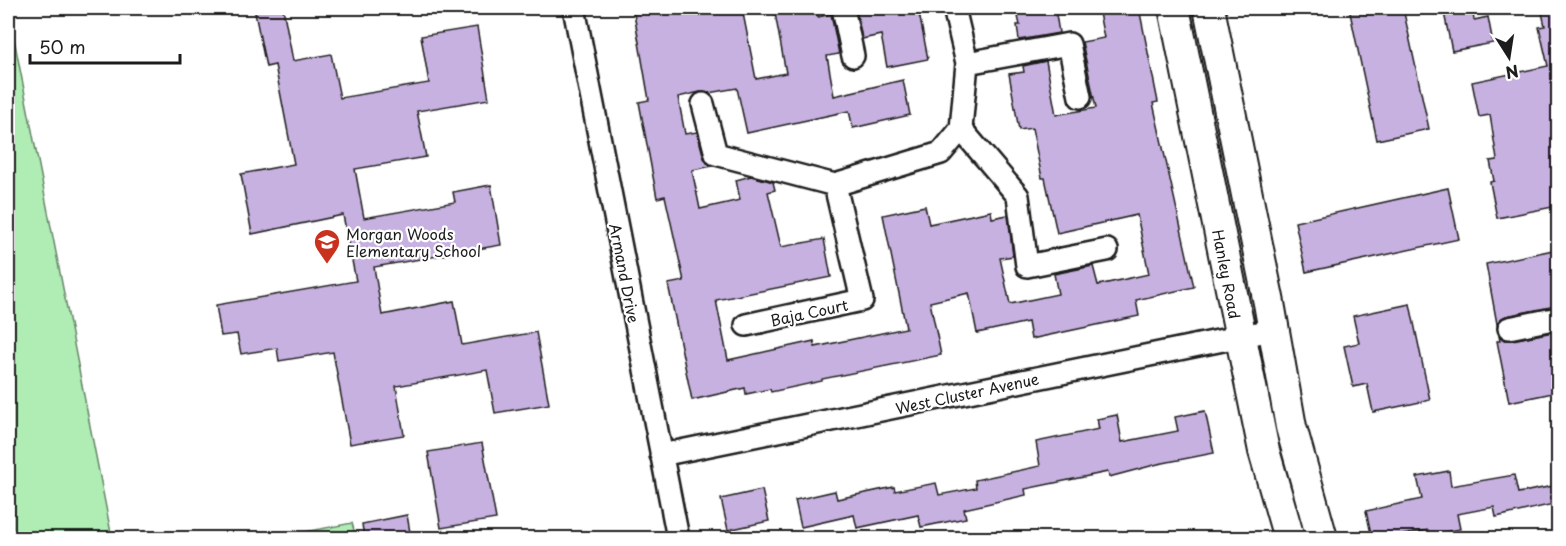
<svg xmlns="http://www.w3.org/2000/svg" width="1566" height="546" font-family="'Playpen Sans',sans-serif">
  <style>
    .green { fill: #afedb4; stroke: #668468; stroke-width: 1.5 }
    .building { fill: #c7b1e0; stroke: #1c1c1c; stroke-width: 1.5 }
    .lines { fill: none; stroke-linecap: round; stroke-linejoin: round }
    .street-casing { stroke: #1c1c1c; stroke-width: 26 }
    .secondary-casing { stroke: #1c1c1c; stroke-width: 34 }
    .street { stroke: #fff; stroke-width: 21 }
    .secondary { stroke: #fff; stroke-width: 30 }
    .labels { text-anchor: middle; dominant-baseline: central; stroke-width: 4.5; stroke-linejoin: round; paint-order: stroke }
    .poi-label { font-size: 15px; fill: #1c1c1c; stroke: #fff; text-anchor: start }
    .street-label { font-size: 15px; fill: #1c1c1c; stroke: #fff }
  </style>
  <rect width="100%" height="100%" fill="#fff"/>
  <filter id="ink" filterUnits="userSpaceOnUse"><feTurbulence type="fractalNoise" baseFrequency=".0167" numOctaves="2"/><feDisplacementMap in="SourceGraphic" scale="12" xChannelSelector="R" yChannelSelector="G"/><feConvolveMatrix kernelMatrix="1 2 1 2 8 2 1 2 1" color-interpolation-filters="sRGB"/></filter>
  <g filter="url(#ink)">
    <path class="green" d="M 8,8 L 112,538 L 8,538 Z
      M 352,523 L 356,538 L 272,538 Z"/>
    <path class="building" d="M 254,8 L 283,8 L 293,61 L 331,54 L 340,98 L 429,83 L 421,36 L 477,27 L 489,99 L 417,111 L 426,157 L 355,169 L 364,218 L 455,202 L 453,192 L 491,185 L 501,245 L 374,267 L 382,315 L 454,301 L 462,345 L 536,332 L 549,404 L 495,413 L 487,370 L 396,386 L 404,435 L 350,444 L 333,352 L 279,361 L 277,348 L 241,354 L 237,334 L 221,336 L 216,305 L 356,281 L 343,215 L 252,234 L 241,174 L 294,164 L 275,65 L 266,67 Z
      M 633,8 L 742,8 L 756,79 L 786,73 L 774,8 L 816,8 L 818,17 L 831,14 L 839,54 L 827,56 L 834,96 L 903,80 L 910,115 L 853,128 L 849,111 L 747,133 L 737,88 L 708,93 L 700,92 L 678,97 L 685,134 L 697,132 L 704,158 L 707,163 L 713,166 L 692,170 L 700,209 L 740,200 L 736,180 L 751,176 L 773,182 L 775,190 L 768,192 L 781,247 L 824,239 L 831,277 L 716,300 L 728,360 L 814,341 L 815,347 L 906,328 L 883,215 L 925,206 L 929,224 L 991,211 L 992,218 L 1008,215 L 1013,256 L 1000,258 L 1010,304 L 1058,294 L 1054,274 L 1093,266 L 1098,285 L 1149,274 L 1137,215 L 1057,233 L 1045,178 L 1042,178 L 1032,128 L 1019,130 L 1009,74 L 1024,72 L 1023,66 L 1046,61 L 1056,115 L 1096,108 L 1082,42 L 1104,38 L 1098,8 L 1139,8 L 1158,102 L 1153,103 L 1194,287 L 1136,300 L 1139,316 L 1031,339 L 1028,322 L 977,333 L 969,293 L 930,302 L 941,355 L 822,379 L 822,381 L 771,392 L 770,389 L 746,394 L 745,388 L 692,400 L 668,284 L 684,281 L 665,196 L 657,198 L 639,102 L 649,100 Z
      M 862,8 L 918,8 L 928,59 L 887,67 L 881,35 L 862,39 L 856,9 Z
      M 1016,8 L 1055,8 L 1059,33 L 1019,40 L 1017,25 L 1020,25 Z
      M 1349,8 L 1403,8 L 1429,129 L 1377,140 Z
      M 1443,8 L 1472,8 L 1474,20 L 1488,17 L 1493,43 L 1452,51 Z
      M 1541,8 L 1558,8 L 1558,206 L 1497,218 L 1490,182 L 1494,181 L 1490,161 L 1497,160 L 1490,115 L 1479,117 L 1472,82 L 1548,66 L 1539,27 L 1545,26 Z
      M 1448,188 L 1459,239 L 1306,272 L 1295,222 Z
      M 1558,249 L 1558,306 L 1506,316 L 1500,319 L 1497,324 L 1486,264 Z
      M 1410,304 L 1430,400 L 1373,412 L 1367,384 L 1353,387 L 1344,346 L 1359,343 L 1353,316 Z
      M 1558,331 L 1558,392 L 1509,402 L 1497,341 L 1500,341 L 1499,336 L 1504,340 L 1512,340 Z
      M 1205,411 L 1214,453 L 1158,464 L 1109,477 L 1108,472 L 1025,489 L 1026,495 L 964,509 L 966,518 L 921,527 L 918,515 L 857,528 L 854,515 L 801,527 L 795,500 L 835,491 L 837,499 L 894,487 L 895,491 L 936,483 L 939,495 L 976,488 L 975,480 L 1040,466 L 1036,442 L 1099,429 L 1097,419 L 1117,415 L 1122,442 L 1178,431 L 1175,417 Z
      M 482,443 L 496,519 L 441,528 L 428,452 Z
      M 1449,471 L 1451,486 L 1514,475 L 1518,493 L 1558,485 L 1558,503 L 1496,517 L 1494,507 L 1457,514 L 1460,529 L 1430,535 L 1428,530 L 1387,538 L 1372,538 L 1366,511 L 1422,499 L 1417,477 Z
      M 762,490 L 769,521 L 728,530 L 721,499 Z
      M 407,515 L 411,538 L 364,538 L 362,524 Z"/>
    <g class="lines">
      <g class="street-casing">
        <path id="street" d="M 574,8 L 678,538
          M 843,8 L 853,56
          M 967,63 L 1069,44 L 1080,97
          M 703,104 L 716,154 L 835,185 L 941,153 L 961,129 L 967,63 L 954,8
          M 961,129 L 1018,196 L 1027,266 L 1107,250
          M 746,325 L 862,300 L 835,185
          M 1509,328 L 1558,318
          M 661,455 L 1272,330"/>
      </g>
      <g class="secondary-casing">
        <path id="secondary" d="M 1174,8 L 1264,451 L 1289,538
          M 1209,8 L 1269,303 L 1291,427 L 1322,538"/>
      </g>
      <use href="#street" class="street"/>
      <use href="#secondary" class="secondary"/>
    </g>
  </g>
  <defs>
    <g id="school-pin" transform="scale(1.35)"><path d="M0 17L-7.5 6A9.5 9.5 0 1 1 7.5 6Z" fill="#c8321e" stroke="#fff"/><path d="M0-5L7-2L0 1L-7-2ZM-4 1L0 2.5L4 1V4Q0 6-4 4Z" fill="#fff"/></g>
  </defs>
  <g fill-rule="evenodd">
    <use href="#school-pin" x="327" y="242"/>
  </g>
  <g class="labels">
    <g class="poi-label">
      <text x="346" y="233">Morgan Woods<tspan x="346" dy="17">Elementary School</tspan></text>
    </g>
    <g class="street-label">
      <text transform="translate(625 273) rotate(79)">Armand Drive</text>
      <text transform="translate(1227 274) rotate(79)">Hanley Road</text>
      <text transform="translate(809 312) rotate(-12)">Baja Court</text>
      <text transform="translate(967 393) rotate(-12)">West Cluster Avenue</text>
    </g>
  </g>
  <rect width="1566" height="546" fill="none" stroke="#fff" stroke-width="30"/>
  <rect x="15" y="15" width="1536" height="516" fill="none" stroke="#1c1c1c" stroke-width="2" filter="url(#ink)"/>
  <g transform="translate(1509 57) rotate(168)" stroke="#ffffff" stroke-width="4.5" paint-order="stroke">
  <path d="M0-4.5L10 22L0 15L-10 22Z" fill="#1c1c1c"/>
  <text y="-9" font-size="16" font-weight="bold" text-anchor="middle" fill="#1c1c1c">N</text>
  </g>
  <path d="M30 54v9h150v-9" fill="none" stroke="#1c1c1c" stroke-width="3"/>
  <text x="39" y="54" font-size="18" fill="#1c1c1c" stroke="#ffffff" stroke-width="4.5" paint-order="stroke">50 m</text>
</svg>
